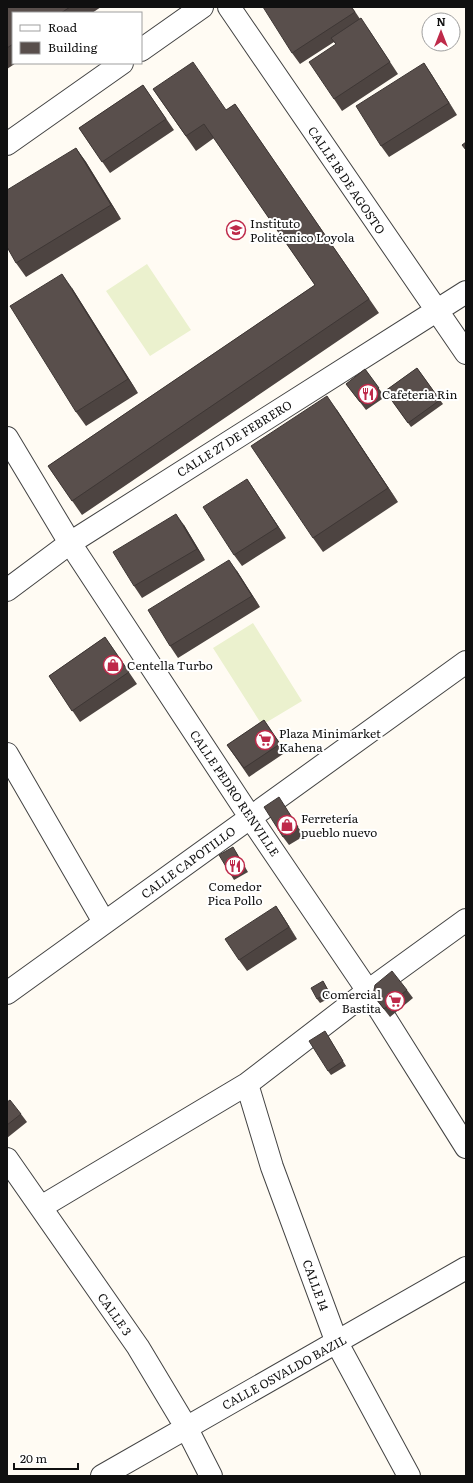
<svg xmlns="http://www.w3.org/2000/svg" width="473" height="1483" font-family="Literata,serif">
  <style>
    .pitch { fill: #ebf1ce }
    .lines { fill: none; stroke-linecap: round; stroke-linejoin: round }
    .minor-casing { stroke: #434343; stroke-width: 24 }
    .minor { stroke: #fff; stroke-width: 22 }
    .wall { fill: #4d4441 }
    .shaded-wall { fill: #3e3735 }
    .building { fill: #594f4c; stroke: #3e3735 }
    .labels { text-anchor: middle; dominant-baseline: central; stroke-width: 4; stroke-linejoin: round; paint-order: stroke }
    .street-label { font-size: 12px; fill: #101010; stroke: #fff }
    .poi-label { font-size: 12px; fill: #101010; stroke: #fff; text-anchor: start }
  </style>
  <rect width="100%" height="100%" fill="#fffbf3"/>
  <path class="pitch" d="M 147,264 L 191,330 L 150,356 L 106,291 Z
    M 253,623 L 302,701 L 262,725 L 213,648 Z"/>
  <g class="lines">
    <g class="minor-casing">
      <path id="minor" d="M 229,7 L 466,353
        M 141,50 L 202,7
        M 7,144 L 122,63
        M 7,438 L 70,543 L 250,817 L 368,991 L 466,1147
        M 7,590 L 70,543 L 466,292
        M 7,754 L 104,922
        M 7,993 L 466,662
        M 247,1084 L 272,1167 L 337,1343 L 409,1476
        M 7,1159 L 138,1347 L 186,1427 L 211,1476
        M 41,1207 L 247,1084 L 368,991 L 466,920
        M 102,1476 L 466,1268"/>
    </g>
    <use href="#minor" class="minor"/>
  </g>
  <path class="wall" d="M 9,7 L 101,7 L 92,13 L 13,13 L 13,63 L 16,63 L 7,69 L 7,8 Z
    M 352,7 L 360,19 L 369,30 L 398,74 L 342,111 L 334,99 L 336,44 L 334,42 L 300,64 L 292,53 Z
    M 424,63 L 457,115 L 389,157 L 381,146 Z
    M 143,85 L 174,130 L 110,173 L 79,128 Z
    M 153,89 L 226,110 L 235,104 L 379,313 L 82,515 L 48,466 L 315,285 L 214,138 L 196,151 Z
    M 76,148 L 86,162 L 121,219 L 26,277 L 16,263 Z
    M 72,288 L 138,393 L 86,426 L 76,412 Z
    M 417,368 L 443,404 L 411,427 L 385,391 Z
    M 365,369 L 385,397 L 366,410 L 346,384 Z
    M 337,410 L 398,502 L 323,552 L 313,538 Z
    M 247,479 L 286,538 L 242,566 L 234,555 Z
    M 184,525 L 205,560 L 142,598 L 134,586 Z
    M 237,571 L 260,607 L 178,658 L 170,646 Z
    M 105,637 L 137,684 L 80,722 L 49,676 Z
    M 264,720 L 286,752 L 249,777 L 227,745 Z
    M 284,806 L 304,836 L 289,845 L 283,837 Z
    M 236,852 L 248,872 L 234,880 L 231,875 Z
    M 276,906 L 297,939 L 247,971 L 239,960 Z
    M 323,981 L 332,997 L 320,1003 L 317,999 Z
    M 407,990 L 413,998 L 390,1017 L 379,1003 L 373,995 Z
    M 328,1036 L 346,1066 L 331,1075 L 328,1071 Z
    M 7,1102 L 21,1114 L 27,1122 L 7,1138 Z"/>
  <path class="shaded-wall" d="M 424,63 L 432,75 L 457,115 L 449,103 Z
    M 76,148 L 86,162 L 121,219 L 111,205 Z
    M 62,274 L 72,288 L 138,393 L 128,379 Z
    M 327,396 L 337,410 L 398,502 L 388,488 Z
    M 247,479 L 255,491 L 286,538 L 278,527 Z
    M 176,514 L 184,525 L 205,560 L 197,549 Z
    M 229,560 L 237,571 L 260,607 L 252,596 Z
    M 276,906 L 284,918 L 297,939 L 289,927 Z"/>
  <path class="building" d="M 9,7 L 70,7 L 61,13 L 13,13 L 13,44 L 7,48 L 7,8 Z
    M 263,7 L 351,7 L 355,12 L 292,53 Z
    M 361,18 L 390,62 L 334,99 L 309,62 L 336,44 L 331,38 Z
    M 193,62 L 226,110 L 235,104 L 369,299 L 72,501 L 48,466 L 315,285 L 204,124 L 186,136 L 153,89 Z
    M 424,63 L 449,103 L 381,146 L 356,106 Z
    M 143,85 L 166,119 L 102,162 L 79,128 Z
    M 466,142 L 466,150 L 462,145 Z
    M 76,148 L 111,205 L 16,263 L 7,247 L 7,190 Z
    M 62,274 L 128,379 L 76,412 L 10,306 Z
    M 417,368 L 440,400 L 408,423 L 385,391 Z
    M 365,369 L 379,388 L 360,402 L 346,384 Z
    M 327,396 L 388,488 L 313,538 L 251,446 Z
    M 247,479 L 278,527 L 234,555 L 203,507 Z
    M 176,514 L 197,549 L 134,586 L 113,552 Z
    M 229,560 L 252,596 L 170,646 L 148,610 Z
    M 105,637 L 129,672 L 72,711 L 49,676 Z
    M 264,720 L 280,744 L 244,768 L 227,745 Z
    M 279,797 L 298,827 L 283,837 L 264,807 Z
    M 233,847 L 245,868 L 231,875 L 219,855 Z
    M 276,906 L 289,927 L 239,960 L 225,939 Z
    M 392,971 L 407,990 L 384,1009 L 373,995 L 375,985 Z
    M 323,981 L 329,992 L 317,999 L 311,988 Z
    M 325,1031 L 343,1061 L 328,1071 L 309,1041 Z
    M 10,1100 L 21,1114 L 7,1125 L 7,1102 Z"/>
  <defs>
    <g id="university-ring" transform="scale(1)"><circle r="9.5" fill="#fff" stroke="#be2a4a" stroke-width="1.5"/><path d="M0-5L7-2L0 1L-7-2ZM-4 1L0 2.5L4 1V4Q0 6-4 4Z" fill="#be2a4a"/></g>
    <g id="restaurant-ring" transform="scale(1)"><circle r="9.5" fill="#fff" stroke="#be2a4a" stroke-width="1.5"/><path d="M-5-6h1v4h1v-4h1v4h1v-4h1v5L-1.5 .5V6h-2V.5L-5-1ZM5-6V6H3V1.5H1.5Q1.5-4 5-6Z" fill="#be2a4a"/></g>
    <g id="shop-ring" transform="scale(1)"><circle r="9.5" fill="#fff" stroke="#be2a4a" stroke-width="1.5"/><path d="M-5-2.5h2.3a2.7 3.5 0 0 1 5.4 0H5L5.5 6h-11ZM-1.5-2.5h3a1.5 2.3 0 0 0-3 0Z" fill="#be2a4a"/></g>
    <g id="supermarket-ring" transform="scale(1)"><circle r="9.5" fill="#fff" stroke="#be2a4a" stroke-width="1.5"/><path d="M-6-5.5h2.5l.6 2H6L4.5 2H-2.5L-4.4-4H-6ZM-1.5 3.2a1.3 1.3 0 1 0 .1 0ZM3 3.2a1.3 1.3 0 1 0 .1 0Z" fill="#be2a4a"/></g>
  </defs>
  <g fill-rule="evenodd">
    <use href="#university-ring" x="236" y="230"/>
    <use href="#restaurant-ring" x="368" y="394"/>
    <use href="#shop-ring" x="113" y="665"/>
    <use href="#supermarket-ring" x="265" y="740"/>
    <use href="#shop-ring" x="287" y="825"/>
    <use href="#restaurant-ring" x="235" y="866"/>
    <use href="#supermarket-ring" x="395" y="1001"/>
  </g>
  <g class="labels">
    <g class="street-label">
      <text transform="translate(347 180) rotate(56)">CALLE 18 DE AGOSTO</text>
      <text transform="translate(234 438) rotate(-32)">CALLE 27 DE FEBRERO</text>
      <text transform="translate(235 793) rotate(56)">CALLE PEDRO RENVILLE</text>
      <text transform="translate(188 862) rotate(-36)">CALLE CAPOTILLO</text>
      <text transform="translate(316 1285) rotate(70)">CALLE 14</text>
      <text transform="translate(115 1314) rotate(55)">CALLE 3</text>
      <text transform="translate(284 1372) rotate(-29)">CALLE OSVALDO BAZIL</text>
    </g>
    <g class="poi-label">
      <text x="250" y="223">Instituto<tspan x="250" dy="14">Politécnico Loyola</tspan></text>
      <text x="382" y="394">Cafeteria Rin</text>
      <text x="127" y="665">Centella Turbo</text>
      <text x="279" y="733">Plaza Minimarket<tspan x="279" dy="14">Kahena</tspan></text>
      <text x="301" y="818">Ferretería<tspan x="301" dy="14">pueblo nuevo</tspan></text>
      <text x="235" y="886" text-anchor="middle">Comedor<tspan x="235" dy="14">Pica Pollo</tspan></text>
      <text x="381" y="994" text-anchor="end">Comercial<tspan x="381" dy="14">Bastita</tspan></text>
    </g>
  </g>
  <rect width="473" height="1483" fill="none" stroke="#101010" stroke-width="16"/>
  <rect x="12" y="12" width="130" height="52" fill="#ffffff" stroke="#9f9f9f"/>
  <rect x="20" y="25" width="20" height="6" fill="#ffffff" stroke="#9f9f9f"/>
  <text x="48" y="32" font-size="12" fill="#101010">Road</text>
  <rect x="20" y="42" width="20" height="12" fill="#594f4c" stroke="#9f9f9f"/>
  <text x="48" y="52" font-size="12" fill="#101010">Building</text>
  <g transform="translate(441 32)"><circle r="19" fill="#ffffff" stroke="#9f9f9f"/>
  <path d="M0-3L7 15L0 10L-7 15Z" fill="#be2a4a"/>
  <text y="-6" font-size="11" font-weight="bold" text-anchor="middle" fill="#101010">N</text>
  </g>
  <path d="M14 1463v6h64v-6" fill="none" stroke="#101010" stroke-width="2"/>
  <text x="20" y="1463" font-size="12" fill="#101010" stroke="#ffffff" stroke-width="3" paint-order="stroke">20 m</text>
</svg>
